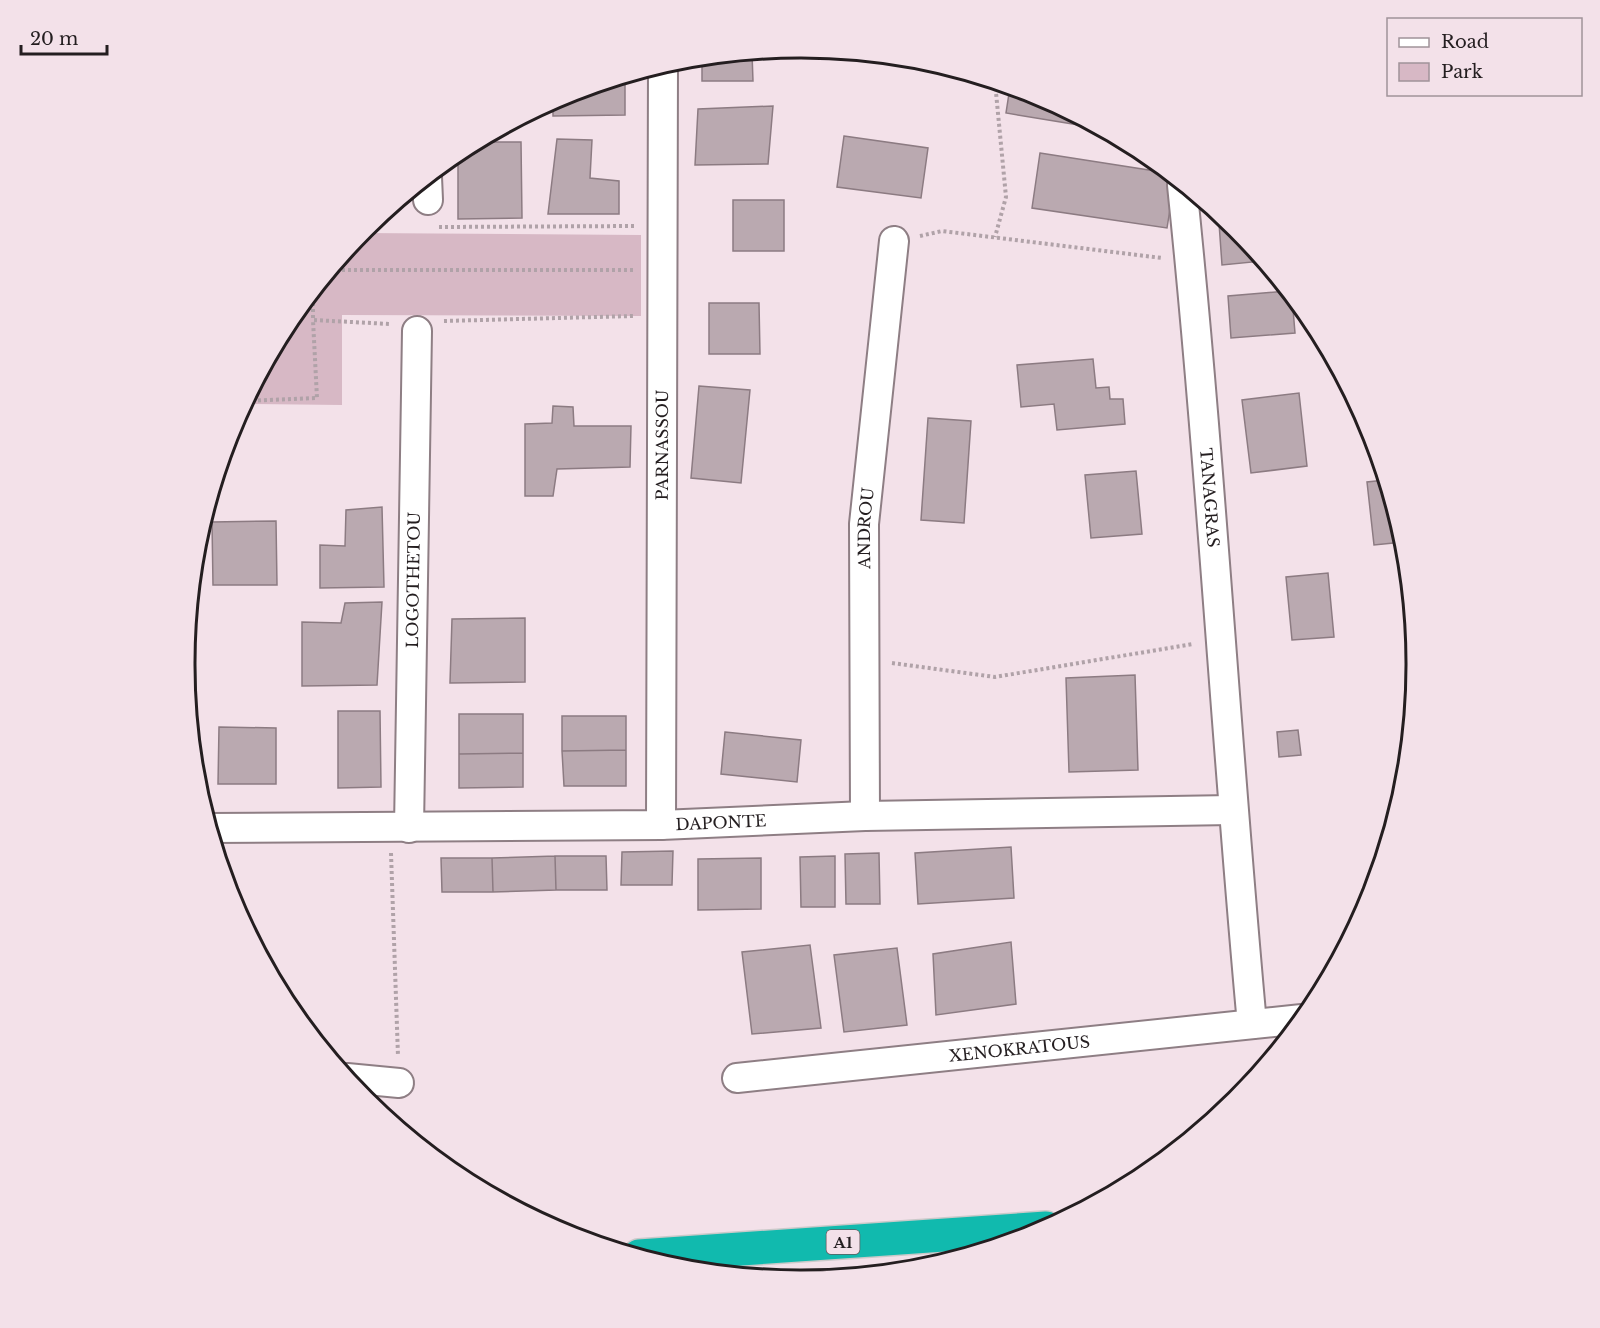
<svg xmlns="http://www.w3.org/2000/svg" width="1600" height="1328" font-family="'Libre Baskerville',serif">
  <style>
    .green { fill: #d7b8c5 }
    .building { fill: #baa9b0; stroke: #8c7b82; stroke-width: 1.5 }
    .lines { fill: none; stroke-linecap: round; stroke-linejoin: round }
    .minor-casing { stroke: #8e7e84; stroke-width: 32 }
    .highway-casing { stroke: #cac9c9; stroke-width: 36 }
    .path { stroke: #b0a2a8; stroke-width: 4; stroke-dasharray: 3 3; stroke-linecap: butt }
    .minor { stroke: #fff; stroke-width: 28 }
    .highway { stroke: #11baae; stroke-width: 33 }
    .labels { text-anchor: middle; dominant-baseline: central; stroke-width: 5; stroke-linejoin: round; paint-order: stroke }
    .shield { fill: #f3e1e9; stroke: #62585c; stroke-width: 1.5 }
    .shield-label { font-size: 15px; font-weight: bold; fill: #241e20 }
    .street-label { font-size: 16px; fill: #241e20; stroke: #f3e1e9 }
    .rim { fill: none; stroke: #241e20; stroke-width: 3 }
  </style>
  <rect width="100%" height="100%" fill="#f3e1e9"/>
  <path class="green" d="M 361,233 L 641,235 L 641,316 L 342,315 L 342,405 L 244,404 L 288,321 Z"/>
  <path class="building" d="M 752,53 L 753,81 L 702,81 L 702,58 Z
    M 625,76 L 625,115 L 553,116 L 553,101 Z
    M 1010,87 L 1036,95 L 1097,128 L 1006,113 Z
    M 773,106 L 768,164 L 695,165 L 698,109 Z
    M 844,136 L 928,148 L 921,198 L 837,187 Z
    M 557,139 L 592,140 L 590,178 L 619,181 L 619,214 L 548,214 Z
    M 476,142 L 521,142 L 522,218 L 458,219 L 458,152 Z
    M 1040,153 L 1168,173 L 1175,178 L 1167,228 L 1032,208 Z
    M 733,200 L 784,200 L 784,251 L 733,251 Z
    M 1228,222 L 1236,229 L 1263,261 L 1222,265 L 1219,223 Z
    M 1287,291 L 1292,297 L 1295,333 L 1231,338 L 1228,296 Z
    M 709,303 L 759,303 L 760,354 L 709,354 Z
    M 1093,359 L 1096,388 L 1109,387 L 1110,399 L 1123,399 L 1125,424 L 1057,430 L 1054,404 L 1021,407 L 1017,365 Z
    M 699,386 L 750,390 L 741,483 L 691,478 Z
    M 1299,393 L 1307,466 L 1251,473 L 1242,400 Z
    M 553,406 L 573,407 L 574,426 L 631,426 L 630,467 L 557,469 L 553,496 L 525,496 L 525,424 L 552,423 Z
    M 928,418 L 971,421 L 964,523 L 921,520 Z
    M 1136,471 L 1142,534 L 1091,538 L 1085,475 Z
    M 1385,480 L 1403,542 L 1374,545 L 1367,482 Z
    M 382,507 L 384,587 L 320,588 L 320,545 L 345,546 L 346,510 Z
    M 276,521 L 277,585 L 213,585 L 212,522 Z
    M 1328,573 L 1334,637 L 1292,640 L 1286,577 Z
    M 382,602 L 377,685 L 302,686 L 302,622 L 341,623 L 345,603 Z
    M 525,618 L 525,682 L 450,683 L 452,619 Z
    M 1135,675 L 1138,770 L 1069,772 L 1066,678 Z
    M 338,711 L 380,711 L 381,787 L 338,788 Z
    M 459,714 L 523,714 L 523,753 L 459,754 Z
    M 562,716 L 626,716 L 626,750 L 562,751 Z
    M 219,727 L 276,728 L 276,784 L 218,784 Z
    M 1298,730 L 1301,755 L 1279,757 L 1277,732 Z
    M 725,732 L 801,740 L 797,782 L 721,774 Z
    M 626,750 L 626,786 L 564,786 L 562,751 Z
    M 523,753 L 523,787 L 459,788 L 459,754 Z
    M 1011,847 L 1014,898 L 918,904 L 915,853 Z
    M 673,851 L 672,885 L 621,885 L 622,852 Z
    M 879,853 L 880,904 L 846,904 L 845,854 Z
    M 555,856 L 606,856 L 607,890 L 556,890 Z
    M 555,856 L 556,890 L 493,892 L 492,858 Z
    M 835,856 L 835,907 L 801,907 L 800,857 Z
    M 441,858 L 492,858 L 493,892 L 442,892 Z
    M 761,858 L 761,909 L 698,910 L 698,859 Z
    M 1011,942 L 1016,1004 L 936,1015 L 933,954 Z
    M 810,945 L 821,1028 L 752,1034 L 742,952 Z
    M 897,948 L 907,1025 L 844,1032 L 834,955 Z"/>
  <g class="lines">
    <g class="minor-casing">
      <g id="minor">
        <path d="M 427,177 L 428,200"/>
        <path id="s1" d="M 1182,185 C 1211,464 1226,744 1252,1024"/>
        <path id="s2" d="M 865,816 L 864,524 L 894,241"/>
        <path id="s3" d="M 661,825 L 663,65"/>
        <path id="s4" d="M 209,828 L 661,825 L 865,816 L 1232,810"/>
        <path id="s5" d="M 409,828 L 417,331"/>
        <path d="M 347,1078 L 399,1083"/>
        <path id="s6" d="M 737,1078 L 1302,1019"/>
      </g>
    </g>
    <g class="highway-casing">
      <path id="highway" d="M 639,1256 L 1046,1228"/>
    </g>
    <path class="path" d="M 995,82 L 1006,197 L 995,237
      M 439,227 L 635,226
      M 920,236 L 942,231 L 1162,258
      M 330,270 L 635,270
      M 313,291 L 313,320 L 390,324
      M 444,321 L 634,316
      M 246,401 L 317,398 L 313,320
      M 892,663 L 995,677 L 1193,644
      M 391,853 L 398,1056"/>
    <use href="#minor" class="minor"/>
    <use href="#highway" class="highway"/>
  </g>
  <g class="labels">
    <rect class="shield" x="826.5" y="1230" width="33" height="24" rx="4.5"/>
    <g class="shield-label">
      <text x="843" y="1242">A1</text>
    </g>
    <g class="street-label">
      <text stroke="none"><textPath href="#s3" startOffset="380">PARNASSOU</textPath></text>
      <text stroke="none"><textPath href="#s1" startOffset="314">TANAGRAS</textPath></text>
      <text stroke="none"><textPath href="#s2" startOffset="288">ANDROU</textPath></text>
      <text stroke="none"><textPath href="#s5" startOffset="248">LOGOTHETOU</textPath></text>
      <text stroke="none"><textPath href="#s4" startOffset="512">DAPONTE</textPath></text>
      <text stroke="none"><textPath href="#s6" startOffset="284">XENOKRATOUS</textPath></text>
    </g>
  </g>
  <path d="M0 0H1600V1328H0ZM800 58H801A605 605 0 0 1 1406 663V665A605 605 0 0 1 801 1270H800A605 605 0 0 1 195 665V663A605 605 0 0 1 800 58Z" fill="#f3e1e9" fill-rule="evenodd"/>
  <path class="rim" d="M800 58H801A605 605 0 0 1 1406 663V665A605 605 0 0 1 801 1270H800A605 605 0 0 1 195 665V663A605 605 0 0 1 800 58Z"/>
  <rect x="1387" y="18" width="195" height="78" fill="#f3e1e9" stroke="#a09399" stroke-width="1.5"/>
  <rect x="1399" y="38" width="30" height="9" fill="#ffffff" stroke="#a09399" stroke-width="1.5"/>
  <text x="1441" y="48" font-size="18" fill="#241e20">Road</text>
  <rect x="1399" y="63" width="30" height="18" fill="#d7b8c5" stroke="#a09399" stroke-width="1.5"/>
  <text x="1441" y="78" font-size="18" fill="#241e20">Park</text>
  <path d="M21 45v9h86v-9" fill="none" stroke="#241e20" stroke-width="3"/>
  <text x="30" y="45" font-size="18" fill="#241e20" stroke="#f3e1e9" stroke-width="4.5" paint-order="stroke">20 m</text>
</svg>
